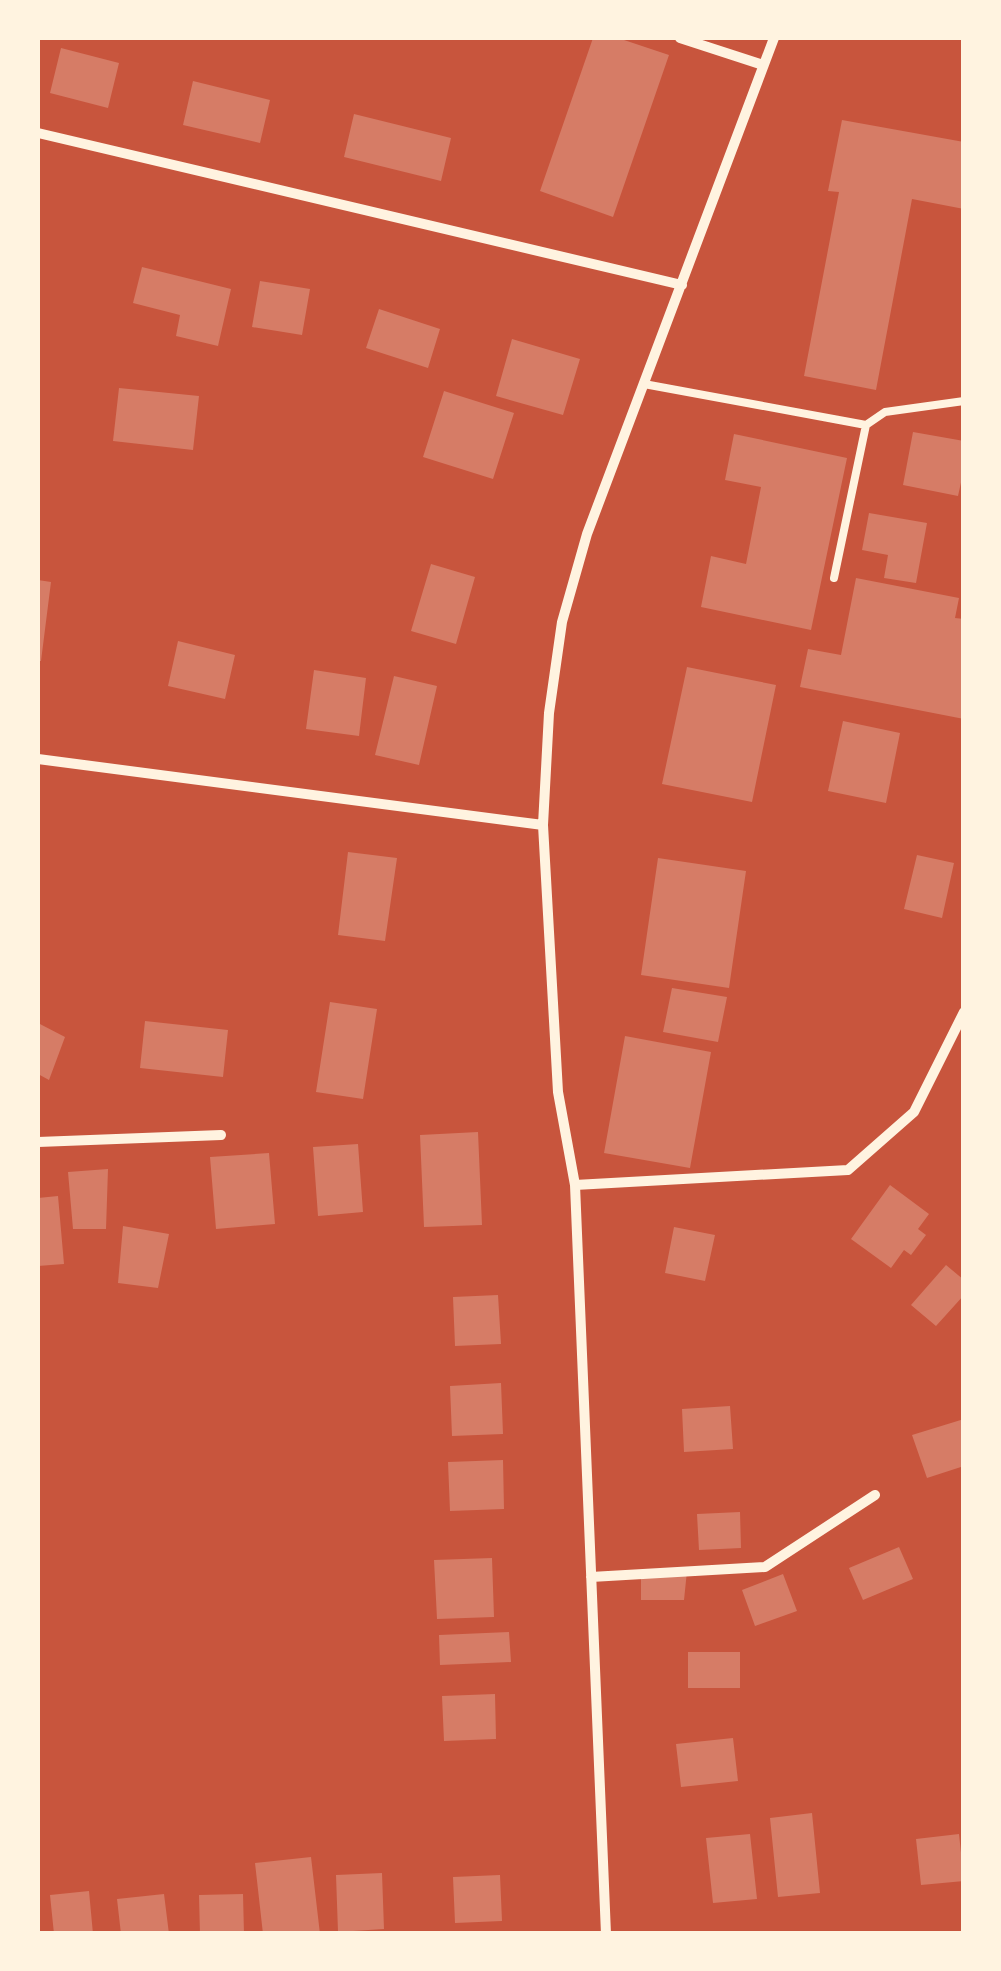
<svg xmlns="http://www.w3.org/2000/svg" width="1001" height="1971" font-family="'Fira Sans Condensed',sans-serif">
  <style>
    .building { fill: #d67c66 }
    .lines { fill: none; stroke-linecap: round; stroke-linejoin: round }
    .service { stroke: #fff3e0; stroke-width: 8 }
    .minor { stroke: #fff3e0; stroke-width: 10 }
  </style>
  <rect width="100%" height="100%" fill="#c8553d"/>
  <path class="building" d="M 593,38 L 618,38 L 669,55 L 613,217 L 540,191 Z
    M 61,48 L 119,63 L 108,108 L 50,93 Z
    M 193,81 L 270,100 L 260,143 L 183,125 Z
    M 354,114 L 451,138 L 441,181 L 344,157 Z
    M 842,120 L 964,142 L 964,209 L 912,199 L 876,390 L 804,376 L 839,192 L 828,191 Z
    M 142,267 L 231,289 L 218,346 L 176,336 L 180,315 L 133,303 Z
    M 260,281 L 310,289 L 302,335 L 252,327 Z
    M 379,309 L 440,329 L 428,368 L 366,348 Z
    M 512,339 L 580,359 L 563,415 L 496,396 Z
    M 119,388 L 199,396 L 193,450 L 113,441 Z
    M 444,391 L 514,413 L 493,479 L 423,457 Z
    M 913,432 L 964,441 L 964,469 L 958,496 L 903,485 Z
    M 734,434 L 847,458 L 811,630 L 701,607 L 711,556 L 746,564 L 761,487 L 725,480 Z
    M 869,513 L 927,523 L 916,583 L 884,578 L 888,555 L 862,550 Z
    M 431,564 L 475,577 L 456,644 L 411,631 Z
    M 856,578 L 959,598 L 955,618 L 964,619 L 964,719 L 800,687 L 808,649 L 841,655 Z
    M 38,580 L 51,582 L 41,661 L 38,661 Z
    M 178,641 L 235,655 L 225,699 L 168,686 Z
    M 687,667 L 776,685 L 752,802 L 662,784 Z
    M 314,670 L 366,678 L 359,736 L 306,729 Z
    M 394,676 L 437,686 L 419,765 L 375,755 Z
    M 843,721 L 900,733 L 886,803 L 828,791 Z
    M 348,852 L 397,858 L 385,941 L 338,935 Z
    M 917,855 L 954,863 L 942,918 L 904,909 Z
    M 658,858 L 746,871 L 729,988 L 641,975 Z
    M 672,988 L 727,997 L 718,1042 L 663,1032 Z
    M 330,1002 L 377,1009 L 363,1099 L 316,1092 Z
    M 145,1021 L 228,1030 L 223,1077 L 140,1068 Z
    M 38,1023 L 65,1037 L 49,1080 L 38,1074 Z
    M 625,1036 L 711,1052 L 690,1168 L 604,1153 Z
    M 478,1132 L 482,1225 L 424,1227 L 420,1135 Z
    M 358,1144 L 363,1212 L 318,1216 L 313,1147 Z
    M 269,1153 L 275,1224 L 216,1229 L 210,1157 Z
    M 108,1169 L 106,1229 L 73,1229 L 68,1172 Z
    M 890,1185 L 929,1214 L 918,1229 L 926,1235 L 911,1255 L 904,1250 L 891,1268 L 851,1239 Z
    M 58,1196 L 64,1264 L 38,1266 L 38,1198 Z
    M 123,1226 L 169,1234 L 158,1288 L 118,1283 Z
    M 674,1227 L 715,1235 L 705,1281 L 665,1273 Z
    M 946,1265 L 964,1280 L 964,1295 L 936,1326 L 911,1305 Z
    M 498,1295 L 501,1344 L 455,1346 L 453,1297 Z
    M 501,1383 L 503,1434 L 452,1436 L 450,1386 Z
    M 730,1406 L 733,1449 L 684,1452 L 682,1409 Z
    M 964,1419 L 964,1466 L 927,1478 L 912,1435 Z
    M 503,1460 L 504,1509 L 450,1511 L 448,1462 Z
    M 740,1512 L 741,1548 L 699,1550 L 697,1514 Z
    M 899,1547 L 913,1579 L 863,1600 L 849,1568 Z
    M 492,1558 L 494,1617 L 437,1619 L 434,1560 Z
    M 687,1571 L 684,1600 L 641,1600 L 641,1574 Z
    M 783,1574 L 797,1611 L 755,1626 L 742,1590 Z
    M 509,1632 L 511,1662 L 440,1665 L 439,1635 Z
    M 688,1652 L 740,1652 L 740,1688 L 688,1688 Z
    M 495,1694 L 496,1739 L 444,1741 L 442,1696 Z
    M 733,1738 L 738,1781 L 681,1787 L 676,1744 Z
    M 812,1813 L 820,1893 L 778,1897 L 770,1818 Z
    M 750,1834 L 757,1899 L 713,1903 L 706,1838 Z
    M 959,1834 L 964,1881 L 921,1885 L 916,1839 Z
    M 311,1857 L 320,1934 L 263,1934 L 255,1863 Z
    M 382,1873 L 384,1929 L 338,1932 L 336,1875 Z
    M 500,1875 L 502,1921 L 455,1923 L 453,1877 Z
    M 89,1891 L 93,1934 L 54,1934 L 50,1895 Z
    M 164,1894 L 169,1934 L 121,1934 L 117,1899 Z
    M 243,1894 L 244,1934 L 200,1934 L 199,1895 Z"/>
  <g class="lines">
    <path class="service" d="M 644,384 L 866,425 L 885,412 L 964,401
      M 834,578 L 866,425"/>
    <path class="minor" d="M 680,38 L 763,65
      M 38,133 L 682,285
      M 38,759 L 543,825
      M 38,1142 L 221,1135
      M 575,1185 L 848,1170 L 914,1112 L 964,1012
      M 591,1577 L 765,1567 L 875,1495
      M 606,1934 L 575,1185 L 558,1092 L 543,825 L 549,713 L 562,622 L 587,534 L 774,38"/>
  </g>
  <rect width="1001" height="1971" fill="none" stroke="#fff3e0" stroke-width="80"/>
</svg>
